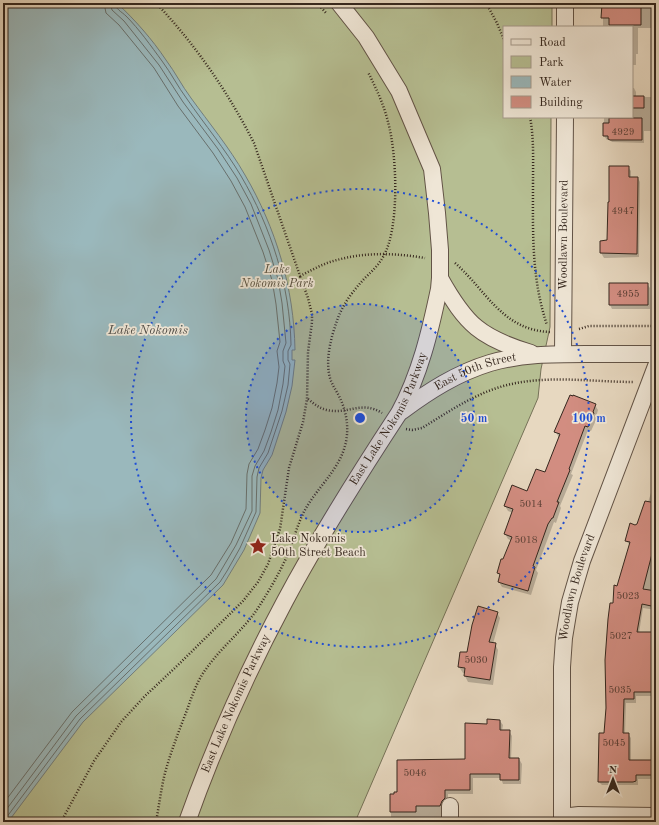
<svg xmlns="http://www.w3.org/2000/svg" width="659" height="825" font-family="'Old Standard TT',serif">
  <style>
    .green { fill: #b6be92; stroke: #767258 }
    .water { fill: #9ab8bc; stroke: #727e7d }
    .shadow { fill: #0003 }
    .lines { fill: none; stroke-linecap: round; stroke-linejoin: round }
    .shore { stroke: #68706d; stroke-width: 1 }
    .building { fill: #d28d81; stroke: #35271e }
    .minor-casing { stroke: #625346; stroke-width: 18 }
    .path { stroke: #35271e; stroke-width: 2.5; stroke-dasharray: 1 2; stroke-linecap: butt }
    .minor { stroke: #efe6d6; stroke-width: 16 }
    .ring { fill: none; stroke: #1d4ed8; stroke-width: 2; stroke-dasharray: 2 4 }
    .labels { text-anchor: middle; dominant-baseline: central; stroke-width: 3.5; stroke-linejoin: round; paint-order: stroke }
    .number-label { font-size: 10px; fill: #5c4037 }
    .street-label { font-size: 12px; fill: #35271e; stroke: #efe6d6 }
    .park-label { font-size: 12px; font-style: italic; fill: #554d3b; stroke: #efe6d6 }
    .poi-label { font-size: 12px; fill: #35271e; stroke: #efe6d6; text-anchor: start }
    .water-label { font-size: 13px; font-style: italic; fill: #4e4b46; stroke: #efe6d6 }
    .centre { fill: #1d4ed8; stroke: #efe6d6; stroke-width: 2 }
    .ring-label { font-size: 12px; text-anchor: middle; font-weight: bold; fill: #1d4ed8; stroke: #efe6d6; stroke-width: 3.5; stroke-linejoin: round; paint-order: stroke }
  </style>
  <rect width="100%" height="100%" fill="#e7d8c0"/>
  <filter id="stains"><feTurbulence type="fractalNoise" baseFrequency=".005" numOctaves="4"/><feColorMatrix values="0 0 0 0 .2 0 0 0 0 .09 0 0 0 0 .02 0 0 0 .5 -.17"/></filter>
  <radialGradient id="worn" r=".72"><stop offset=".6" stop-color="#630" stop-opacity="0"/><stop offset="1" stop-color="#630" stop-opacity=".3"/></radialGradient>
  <path class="green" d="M 3,3 L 552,3 L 552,27 L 504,27 L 504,117 L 551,117 L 550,327 L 541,369 L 538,398 L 355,822 L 3,822 Z"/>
  <path class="water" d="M 3,3 L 117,3 C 135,20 152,39 166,60 C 175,72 182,86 191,98 C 209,123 229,147 245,175 C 276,228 294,288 295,350 L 292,350 L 292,360 L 295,360 L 292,386 L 286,412 L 272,455 L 263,470 L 261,478 L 260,513 L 244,550 L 223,585 L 83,722 L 8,822 L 3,822 Z"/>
  <path class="shadow" d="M 605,3 L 656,3 L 656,28 L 638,28 L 638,54 L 636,54 L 636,65 L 632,65 L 632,27 L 603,27 L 603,5 L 605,5 Z
    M 632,88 L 634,88 L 636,92 L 636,97 L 656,97 L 656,131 L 644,131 L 644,143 L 612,142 L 610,140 L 607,140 L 604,136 L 604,117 L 632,117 Z
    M 628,167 L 631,171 L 631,178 L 638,178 L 640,182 L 639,257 L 607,258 L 604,258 L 601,253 L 608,241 Z
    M 647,284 L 650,288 L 650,309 L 612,309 L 610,305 Z
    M 595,405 L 598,410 L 596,417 L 597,418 L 591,431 L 588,430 L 571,474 L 573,475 L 560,506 L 561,508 L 556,523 L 554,522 L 536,570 L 538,573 L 531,595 L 502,587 L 499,582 L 500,576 L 498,573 L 512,541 L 508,539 L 505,534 L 513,513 L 508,511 L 505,506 L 528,492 L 545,473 L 559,438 L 556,432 Z
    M 656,478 L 656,610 L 643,608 L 639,633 L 656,633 L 656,696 L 636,696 L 636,703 L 626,703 L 625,734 L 628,734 L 631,738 L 631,761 L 656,761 L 656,779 L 638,779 L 638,785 L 602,785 L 599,782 L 605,734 L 614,604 L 630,545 L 626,541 L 635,526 L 638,525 L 648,502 Z
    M 497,613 L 500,618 L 493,644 L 495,644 L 498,650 L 493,685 L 468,682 L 465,676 L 465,673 L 463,673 L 459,667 Z
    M 654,718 L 656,718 L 656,733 L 654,731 Z
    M 500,721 L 503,725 L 502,731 L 509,731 L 512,736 L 511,759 L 519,759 L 522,764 L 521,784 L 503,784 L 501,778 L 473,778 L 473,794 L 448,794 L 448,803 L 443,811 L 441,811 L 441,822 L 391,822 L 391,801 L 395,795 L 465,760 L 488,725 Z"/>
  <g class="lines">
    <path class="shore" d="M 3,804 L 72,712 L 211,575 L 231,543 L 246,509 L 247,474 L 249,464 L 258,449 L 265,430 L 272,408 L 277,383 L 279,367 L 277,351 L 280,342 L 276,304 L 272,280 L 263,252 L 245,207 L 231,181 L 213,153 L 178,106 L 154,68 L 119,25 L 106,13 L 104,3
      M 3,814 L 76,716 L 216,579 L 236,545 L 252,511 L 252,476 L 255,466 L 264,451 L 271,432 L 278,410 L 283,384 L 285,366 L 283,361 L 283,351 L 286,343 L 282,303 L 278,279 L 269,250 L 251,204 L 237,178 L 218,149 L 183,102 L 159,65 L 124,21 L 112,10 L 110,3
      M 5,822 L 6,818 L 80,719 L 220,582 L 227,571 L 240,548 L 256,512 L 257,477 L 259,468 L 268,453 L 282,411 L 288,385 L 290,364 L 288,360 L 288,351 L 291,345 C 290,286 271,227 241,176 C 225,149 205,125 187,99 C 178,87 171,73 162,61 C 151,46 139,29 126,16 C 122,12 115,9 115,3"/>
  </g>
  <path class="building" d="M 602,4 L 641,4 L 641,25 L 609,25 L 609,18 L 601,18 Z
    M 632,96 L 644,96 L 644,108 L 632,108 Z
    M 609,118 L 642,118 L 642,140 L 610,140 L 608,139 L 608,136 L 603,136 L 603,123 L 609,123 Z
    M 609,166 L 629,166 L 629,177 L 638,177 L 637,254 L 600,253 L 600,241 L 607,240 L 608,202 L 609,202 Z
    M 609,283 L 648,283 L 648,305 L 609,305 Z
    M 570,395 L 573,396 L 573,395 L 596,404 L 593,412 L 594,413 L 588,427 L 585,426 L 569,469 L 570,470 L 557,502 L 559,502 L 553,518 L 552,518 L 548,524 L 533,566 L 535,567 L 528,591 L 504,584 L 498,582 L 500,574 L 497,573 L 501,559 L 503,559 L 512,537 L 504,534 L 513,509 L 504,506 L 512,485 L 527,491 L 536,469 L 545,472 L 560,434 L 554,432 Z
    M 645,501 L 656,503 L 656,551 L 653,550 L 643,589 L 656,591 L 656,607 L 642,604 L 637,632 L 656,632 L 656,692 L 634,692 L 634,699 L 624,699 L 623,733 L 629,733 L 629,760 L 656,760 L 656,775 L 636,775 L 636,781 L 633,782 L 598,782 L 599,733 L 604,733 L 606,708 L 605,660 L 608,619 L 610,603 L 613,603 L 614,585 L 617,586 L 630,542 L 625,541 L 630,523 L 635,525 L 637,524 Z
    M 478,606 L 498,612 L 489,642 L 496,643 L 490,680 L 464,676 L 465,668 L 458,667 L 460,652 L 467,652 L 472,625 Z
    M 487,719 L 500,720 L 500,730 L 510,730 L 509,758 L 519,758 L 519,780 L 500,780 L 500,774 L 470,774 L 470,790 L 445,790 L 445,798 L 442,801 L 440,806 L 416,806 L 416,812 L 390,812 L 390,794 L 394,794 L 394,792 L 397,792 L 397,760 L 465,759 L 465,723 L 487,724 Z"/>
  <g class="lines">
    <g class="minor-casing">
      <g id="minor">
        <path d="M 565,27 L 565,3"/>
        <path d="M 440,278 C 466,325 481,338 531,353"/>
        <path id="s1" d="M 563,354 L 565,117"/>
        <path id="s2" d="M 402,411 C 429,391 457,373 490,363 C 521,354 553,354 586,354 C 609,354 633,354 656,354"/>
        <path d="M 450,806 L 450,822"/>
        <path d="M 562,817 L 579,815 L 656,816"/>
        <path id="s3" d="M 187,822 C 214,746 247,672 285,601 C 319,537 359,474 399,413 C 420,374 430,332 439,289 L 440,278 L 440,250 L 437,213 L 432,169 L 399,91 L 366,37 L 339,3"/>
        <path id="s4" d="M 562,822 L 562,667 L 564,638 L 570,602 L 582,561 L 656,366"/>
      </g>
    </g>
    <path class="path" d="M 156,3 C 195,44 228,92 254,143 L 300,276 C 312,270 324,263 337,260 C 365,252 396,253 425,258
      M 317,3 L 326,13
      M 486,3 L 497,23 L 504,40
      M 530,117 C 534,138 533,160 533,181 C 533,231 531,277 547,325
      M 455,263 C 487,291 502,330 550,332
      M 579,329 L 589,326 L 656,326
      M 308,399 C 314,404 319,408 327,410 C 347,415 362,400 382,413
      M 406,429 L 412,430 L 422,428 C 445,414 468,398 494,389 C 539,373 588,382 634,382
      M 61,822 L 94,761 L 121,722 L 144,697 L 178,665 L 243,601 L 258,582 L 268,564 L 280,529 L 289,468 L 303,422 L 307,399 L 308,352 L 312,322 L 312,314 L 308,298 L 300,276
      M 156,822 C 159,806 161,789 165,773 C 171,751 179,731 187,710 C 192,696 197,681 206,669 C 222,646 245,629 260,605 C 270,589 280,572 288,554 C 294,539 298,522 306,508 C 317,489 335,473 343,452 C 350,434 348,414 339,396 C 336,390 332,385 330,378 C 325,360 331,337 337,321 C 342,305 353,291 364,279 C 371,272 378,266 383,257 C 400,229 397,154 388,122 C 384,105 376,88 368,72"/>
    <use href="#minor" class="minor"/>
  </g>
  <circle cx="360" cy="418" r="114" fill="#1d4ed8" fill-opacity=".12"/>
  <g class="ring">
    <circle cx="360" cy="418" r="114"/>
    <circle cx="360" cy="418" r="229"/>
  </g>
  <defs>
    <g id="sight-bare" transform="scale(1.38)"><path d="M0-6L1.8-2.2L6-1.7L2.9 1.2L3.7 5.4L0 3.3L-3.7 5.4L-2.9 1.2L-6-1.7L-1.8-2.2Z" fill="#8f2418" stroke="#efe6d6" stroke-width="2.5" paint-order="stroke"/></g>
  </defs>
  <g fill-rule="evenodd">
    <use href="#sight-bare" x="258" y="546"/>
  </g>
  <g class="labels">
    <g class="number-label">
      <text x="623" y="132">4929</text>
      <text x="623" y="211">4947</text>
      <text x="628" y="294">4955</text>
      <text x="531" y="504">5014</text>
      <text x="526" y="540">5018</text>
      <text x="628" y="596">5023</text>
      <text x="621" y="636">5027</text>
      <text x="476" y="660">5030</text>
      <text x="620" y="690">5035</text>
      <text x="614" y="743">5045</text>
      <text x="415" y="773">5046</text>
    </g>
    <g class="street-label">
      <text stroke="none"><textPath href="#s1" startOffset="119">Woodlawn Boulevard</textPath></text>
      <text stroke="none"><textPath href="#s2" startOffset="84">East 50th Street</textPath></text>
      <text stroke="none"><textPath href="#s3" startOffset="452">East Lake Nokomis Parkway</textPath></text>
      <text stroke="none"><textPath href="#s4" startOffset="236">Woodlawn Boulevard</textPath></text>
      <text stroke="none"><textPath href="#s3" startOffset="128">East Lake Nokomis Parkway</textPath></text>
    </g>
    <g class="park-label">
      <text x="277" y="270">Lake<tspan x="277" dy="14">Nokomis Park</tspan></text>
    </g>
    <g class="poi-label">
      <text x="271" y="539">Lake Nokomis<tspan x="271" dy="14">50th Street Beach</tspan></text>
    </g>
    <g class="water-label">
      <text x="148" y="330">Lake Nokomis</text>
    </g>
  </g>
  <circle cx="360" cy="418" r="6" class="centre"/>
  <g class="ring-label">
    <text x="474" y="422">50 m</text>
    <text x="589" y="422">100 m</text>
  </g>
  <rect width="659" height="825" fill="none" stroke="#e7d8c0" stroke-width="16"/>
  <rect x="4" y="4" width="651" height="817" fill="none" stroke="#35271e" stroke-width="2"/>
  <rect x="8" y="8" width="643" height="809" fill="none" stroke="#35271e"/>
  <rect x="503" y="26" width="130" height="92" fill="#efe6d6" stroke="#a59a8c"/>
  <rect x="511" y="39" width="20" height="6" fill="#efe6d6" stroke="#a59a8c"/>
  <text x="539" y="46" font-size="12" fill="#35271e">Road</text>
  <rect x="511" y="56" width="20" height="12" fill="#b6be92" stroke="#a59a8c"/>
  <text x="539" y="66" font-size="12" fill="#35271e">Park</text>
  <rect x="511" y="76" width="20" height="12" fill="#9ab8bc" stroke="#a59a8c"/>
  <text x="539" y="86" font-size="12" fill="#35271e">Water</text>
  <rect x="511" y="96" width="20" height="12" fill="#d28d81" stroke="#a59a8c"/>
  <text x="539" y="106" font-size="12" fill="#35271e">Building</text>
  <g transform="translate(613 779)" stroke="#efe6d6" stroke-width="3" paint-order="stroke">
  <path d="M0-3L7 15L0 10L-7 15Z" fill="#35271e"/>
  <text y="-6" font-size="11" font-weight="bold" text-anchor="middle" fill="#35271e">N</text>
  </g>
  <rect width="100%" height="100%" filter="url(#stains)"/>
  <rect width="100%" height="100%" fill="url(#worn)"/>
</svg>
